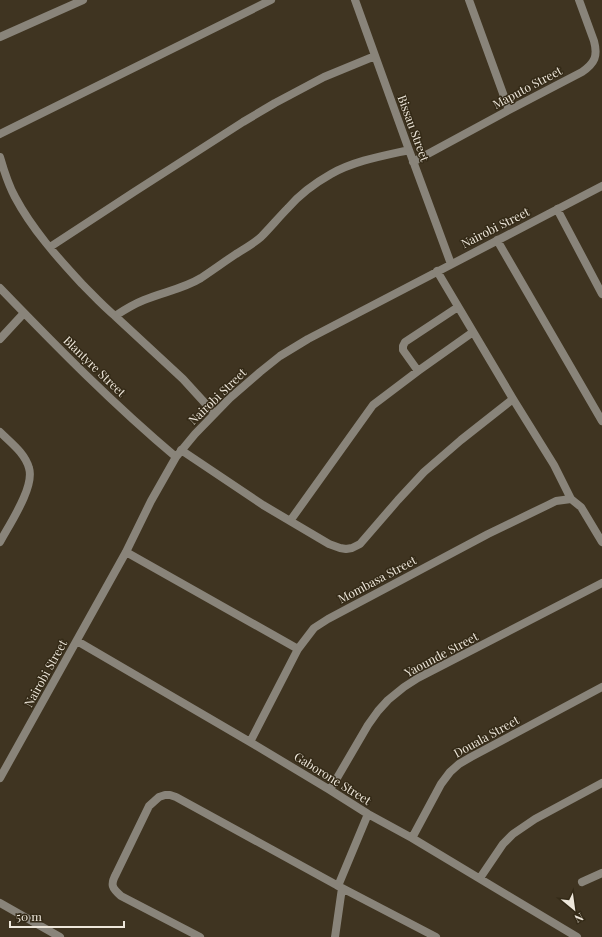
<svg xmlns="http://www.w3.org/2000/svg" width="602" height="937" font-family="'Playfair Display',serif">
  <style>
    .lines { fill: none; stroke-linecap: round; stroke-linejoin: round }
    .minor { stroke: #89847a; stroke-width: 8 }
    .labels { text-anchor: middle; dominant-baseline: central; stroke-width: 3; stroke-linejoin: round; paint-order: stroke }
    .street-label { font-size: 12px; fill: #eee7db; stroke: #342a17 }
  </style>
  <rect width="100%" height="100%" fill="#3f3421"/>
  <g class="lines">
    <path class="minor" d="M 355,0 L 409,150 L 451,264
      M 469,0 L 509,110
      M 0,37 L 83,0
      M 0,134 L 271,0
      M 0,157 C 4,171 8,184 15,197 C 32,229 57,257 82,284 C 93,295 103,306 115,316 L 183,379 L 214,413
      M 413,162 L 509,110 L 582,72 C 595,63 598,56 594,41 L 579,0
      M 557,209 L 602,294
      M 497,240 L 602,421
      M 50,247 L 134,192 L 243,122 L 275,103 L 324,77 L 375,56
      M 437,271 L 513,399 L 554,465 L 571,499 L 581,507 L 602,542
      M 0,288 C 57,347 114,405 176,457
      M 115,316 C 124,310 134,304 144,300 C 163,292 183,289 201,278 C 213,270 224,262 236,254 C 244,249 253,244 261,237 C 270,228 279,217 288,208 C 300,194 315,183 331,174 C 354,161 382,156 409,150
      M 0,339 L 24,313
      M 418,371 L 403,350 L 403,346 L 405,342 L 458,307
      M 0,432 C 11,443 25,453 29,468 C 35,487 9,525 0,542
      M 181,450 L 263,505 L 329,544 L 340,548 L 346,549 L 352,548 L 360,544 L 398,500 L 424,472 L 461,440 L 513,399
      M 290,521 L 373,405 L 418,371 L 473,332
      M 126,552 L 298,649
      M 77,641 L 250,742 L 330,790 L 368,814 L 412,838 L 577,937
      M 250,742 L 298,649 L 314,628 L 328,619 L 488,534 L 548,505 L 556,501 L 571,499
      M 0,778 L 126,552 L 151,501 L 176,457 L 195,434 L 230,398 L 260,372 L 280,356 L 308,339 L 602,186
      M 330,790 L 368,725 L 378,711 L 388,700 L 404,687 L 418,678 L 602,583
      M 412,838 L 441,784 L 450,772 L 459,764 L 471,757 L 602,687
      M 480,878 L 503,844 L 513,834 L 535,819 L 602,783
      M 582,882 L 602,873
      M 338,886 L 368,814
      M 0,903 L 60,937
      M 200,937 L 121,896 C 112,888 110,885 116,874 L 149,806 L 159,797 L 165,795 L 170,795 L 176,797 L 342,888 L 436,937
      M 335,937 L 342,888"/>
  </g>
  <g class="labels">
    <g class="street-label">
      <text transform="translate(527 87) rotate(-28)">Maputo Street</text>
      <text transform="translate(414 128) rotate(70)">Bissau Street</text>
      <text transform="translate(495 227) rotate(-27)">Nairobi Street</text>
      <text transform="translate(95 366) rotate(44)">Blantyre Street</text>
      <text transform="translate(217 396) rotate(-44)">Nairobi Street</text>
      <text transform="translate(377 579) rotate(-28)">Mombasa Street</text>
      <text transform="translate(441 654) rotate(-28)">Yaounde Street</text>
      <text transform="translate(45 673) rotate(-61)">Nairobi Street</text>
      <text transform="translate(486 736) rotate(-29)">Douala Street</text>
      <text transform="translate(333 778) rotate(32)">Gaborone Street</text>
    </g>
  </g>
  <g transform="translate(574 909) rotate(151)" stroke="#342a17" stroke-width="3" paint-order="stroke">
  <path d="M0-3L7 15L0 10L-7 15Z" fill="#eee7db"/>
  <text y="-6" font-size="11" font-weight="bold" text-anchor="middle" fill="#eee7db">N</text>
  </g>
  <path d="M10 921v6h114v-6" fill="none" stroke="#eee7db" stroke-width="2"/>
  <text x="16" y="921" font-size="12" fill="#eee7db" stroke="#342a17" stroke-width="3" paint-order="stroke">50 m</text>
</svg>
